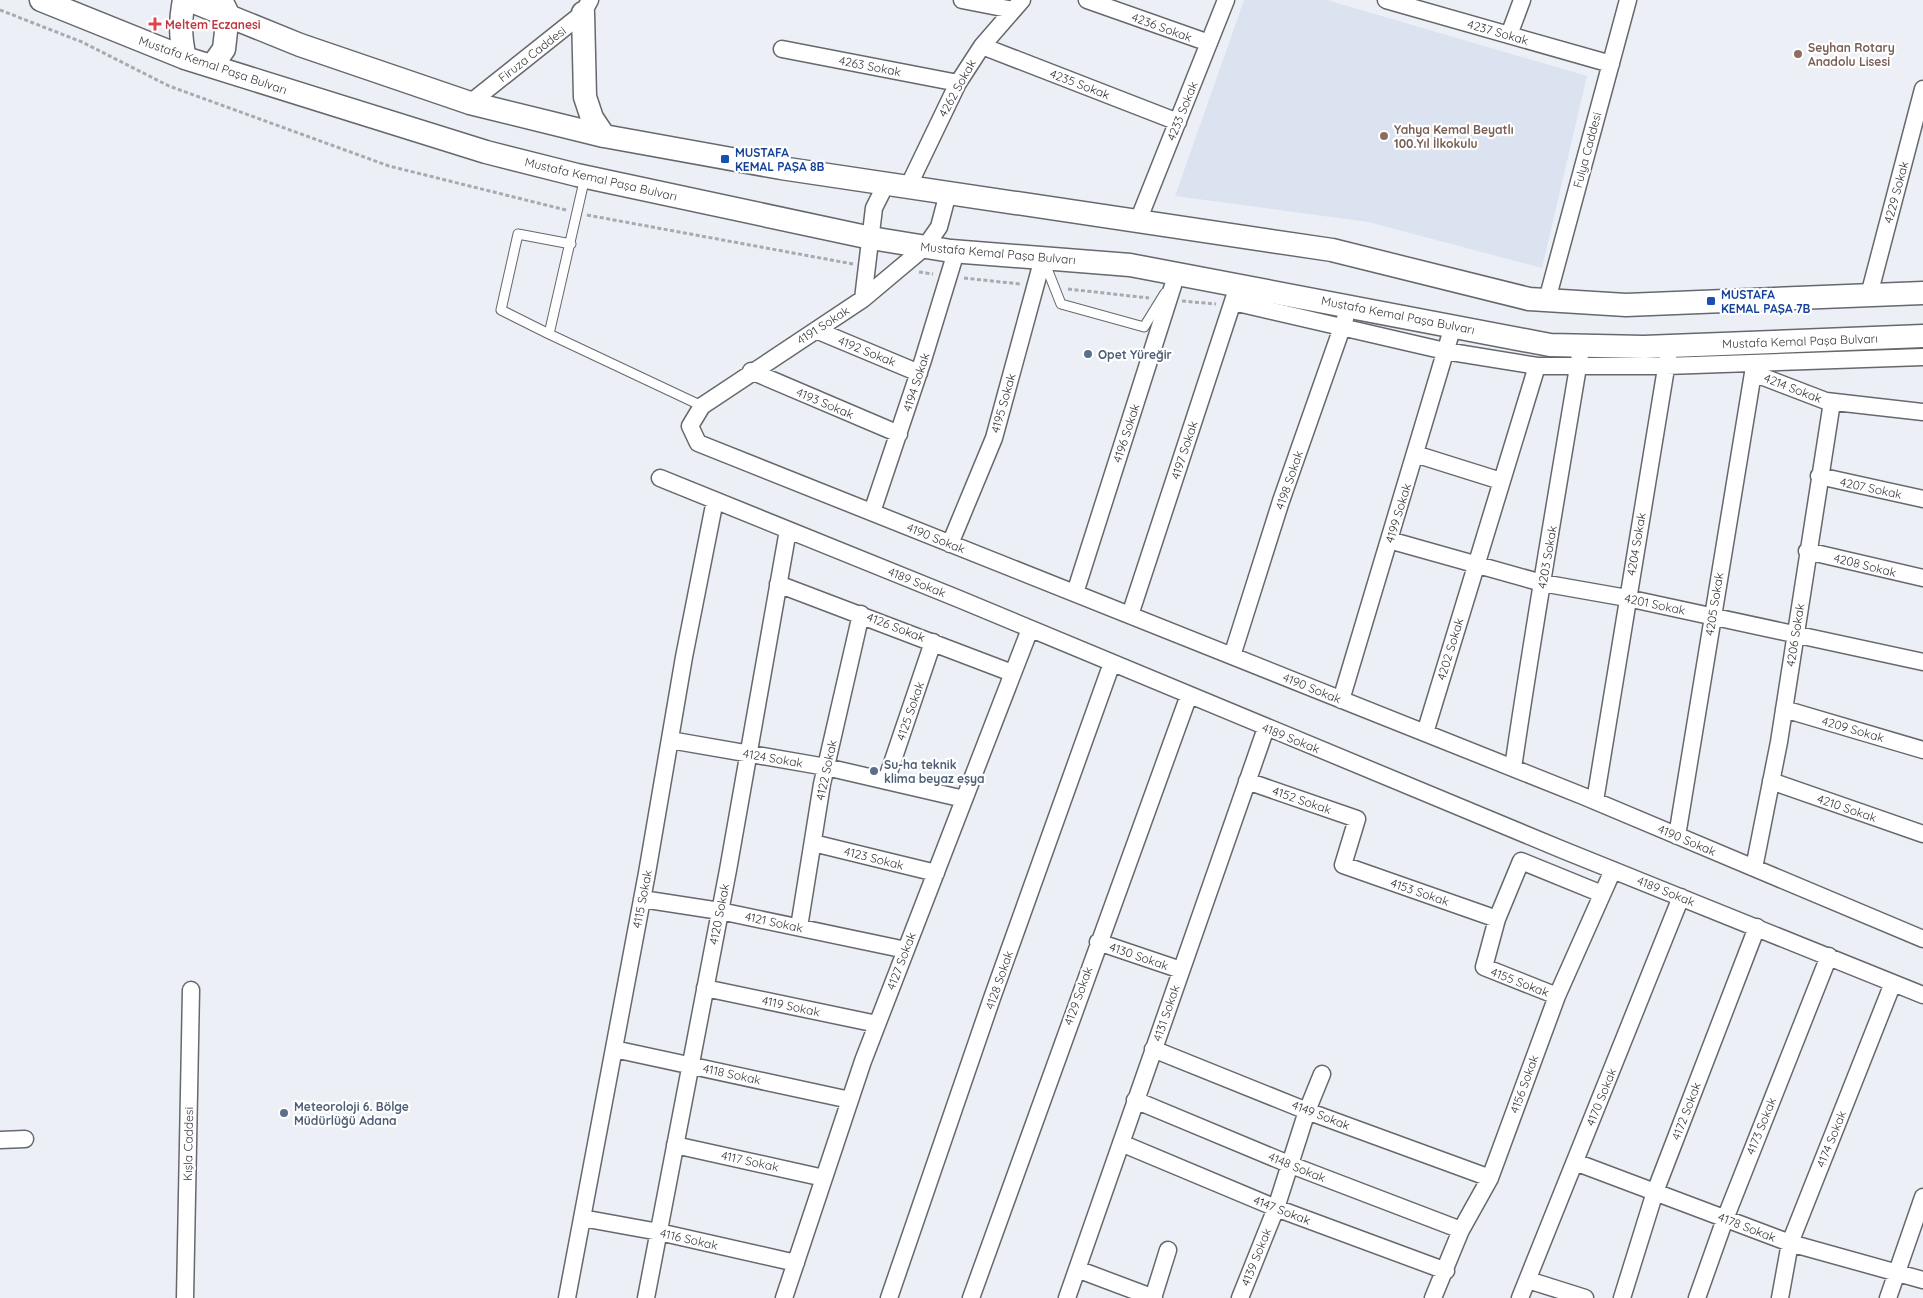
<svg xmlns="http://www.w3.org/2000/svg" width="1923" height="1298" font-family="Quicksand,sans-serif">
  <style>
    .built { fill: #dce3f0 }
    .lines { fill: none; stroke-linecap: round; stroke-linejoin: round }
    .lane-casing { stroke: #65686d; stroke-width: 11 }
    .street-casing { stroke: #65686d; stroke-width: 19 }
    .secondary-casing { stroke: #65686d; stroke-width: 25 }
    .path { stroke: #a7aaaf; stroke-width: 3; stroke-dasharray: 4 2.5; stroke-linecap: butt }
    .lane { stroke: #fff; stroke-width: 9 }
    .street { stroke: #fff; stroke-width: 16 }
    .secondary { stroke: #fff; stroke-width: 22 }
    .health-dot { fill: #e0444e; stroke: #fff; stroke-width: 2 }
    .education-dot { fill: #8d6e63; stroke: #fff; stroke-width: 2 }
    .transit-dot { fill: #1a4fb4; stroke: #fff; stroke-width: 2 }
    .service-dot { fill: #5c6f8a; stroke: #fff; stroke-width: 2 }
    .labels { text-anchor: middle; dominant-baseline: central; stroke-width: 4.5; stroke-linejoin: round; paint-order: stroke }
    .health-label { font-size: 12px; font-weight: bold; fill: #be3a42; stroke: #fff; text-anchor: start }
    .street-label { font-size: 12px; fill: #36373a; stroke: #fff }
    .education-label { font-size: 12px; font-weight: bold; fill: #785e54; stroke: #fff; text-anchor: start }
    .transit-label { font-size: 12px; font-weight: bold; fill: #164399; stroke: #fff; text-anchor: start }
    .service-label { font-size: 12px; font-weight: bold; fill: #4e5e75; stroke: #fff; text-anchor: start }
  </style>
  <rect width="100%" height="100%" fill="#eceff6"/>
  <path class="built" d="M 1244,0 L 1327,0 L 1587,76 L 1542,268 L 1368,222 L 1175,196 Z"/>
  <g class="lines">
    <g class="lane-casing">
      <path id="lane" d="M 585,177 L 549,334 L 702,406
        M 1044,261 L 1061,304 L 1144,327 L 1165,293
        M 549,334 L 501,310 L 518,234 L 571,244"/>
    </g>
    <g class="street-casing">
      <path id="street" d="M 962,0 L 1013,10
        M 1087,0 L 1209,43
        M 1386,0 L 1611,64
        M 1509,35 L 1522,0
        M 982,46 L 1178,122
        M 782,49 L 958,83
        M 470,103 L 583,13 L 590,0
        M 908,187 L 958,83 L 982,46 L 1022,0
        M 948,193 L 939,227 L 925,247 L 863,299 L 702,406 L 690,426 L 698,443 L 1583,796 L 1923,939
        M 1138,221 L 1226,0
        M 1869,295 L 1923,89
        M 863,299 L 874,208 L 886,184
        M 1547,300 L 1628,0
        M 1233,302 L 1445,351 L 1537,366 L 1666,366 L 1923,357
        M 816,330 L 919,373
        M 1753,363 L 1753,373 L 1826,401 L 1923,412
        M 751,371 L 899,434
        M 1415,454 L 1501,481
        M 1819,476 L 1923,499
        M 660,478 L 959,599 L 1563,850 L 1923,995
        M 872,512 L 923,360 L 956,252
        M 1389,540 L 1542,583 L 1627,598 L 1923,662
        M 950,544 L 994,438 L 1043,258
        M 1807,551 L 1923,578
        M 778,584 L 1012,673
        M 1075,593 L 1177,273
        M 1130,615 L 1236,292
        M 1232,656 L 1281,501 L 1345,319
        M 1341,700 L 1453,326
        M 1784,709 L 1923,750
        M 1425,733 L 1537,366
        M 670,740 L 826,767 L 964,799
        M 1513,768 C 1533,630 1557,493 1580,355
        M 886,781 L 933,642
        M 1247,781 L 1357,819 L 1343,865 L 1497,919
        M 1771,781 L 1923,834
        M 1595,801 L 1668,356
        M 1677,836 L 1753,373
        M 813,843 L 936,873
        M 1754,868 L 1779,742 L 1832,402
        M 642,899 L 720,911 L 906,950
        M 799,927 L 822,784 L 861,614
        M 1098,942 L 1181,970
        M 705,988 L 877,1024
        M 1557,996 L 1484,967 L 1497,919 L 1521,861 L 1602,894
        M 614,1049 L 850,1100
        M 1153,1049 L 1307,1111 L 1490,1178
        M 1135,1100 L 1291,1165 L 1461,1230
        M 0,1140 L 25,1139
        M 1121,1143 L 1276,1208 L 1446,1271
        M 675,1145 L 824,1178
        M 1575,1162 L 1790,1243 L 1923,1280
        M 582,1218 L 659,1232 L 796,1263
        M 1077,1269 L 1154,1298
        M 1528,1280 L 1585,1298
        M 185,1298 L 191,990
        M 567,1298 L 647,873 L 684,657 L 715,500
        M 646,1298 L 728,870 L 788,530
        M 784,1298 L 863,1061 L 1030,629
        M 889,1298 L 992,998 L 1112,663
        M 971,1298 L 1189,695
        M 1067,1298 L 1266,728
        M 1153,1298 L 1168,1250
        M 1240,1298 L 1276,1208 L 1307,1111 L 1322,1074
        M 1433,1298 L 1461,1230 L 1490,1178 L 1557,996 L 1613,870
        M 1520,1298 L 1681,897
        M 1622,1298 L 1655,1192 L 1757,927
        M 1697,1298 L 1725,1219 L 1829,956
        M 1780,1298 L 1790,1243 L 1893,983
        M 1888,1298 L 1923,1197"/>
    </g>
    <g class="secondary-casing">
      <path id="secondary" d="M 41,0 L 185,58 L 486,152 L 577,175 L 871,238 L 951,251 L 1130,265 L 1550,345 L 1644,347 L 1923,336
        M 184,0 C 180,21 180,37 185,58
        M 189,0 L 300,45 L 470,103 L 604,136 L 781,168 L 1332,250 L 1529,299 L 1626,305 L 1923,293
        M 583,13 L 585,97 L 592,118 L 604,136
        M 212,66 L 224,49 L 228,14 L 222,2"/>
    </g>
    <path class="path" d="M 0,10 L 82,42 L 169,86 L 389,166 L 566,210
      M 587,215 L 853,264
      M 919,272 L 933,274
      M 964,278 L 1020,284
      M 1068,289 L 1149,298
      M 1182,301 L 1216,304"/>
    <use href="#lane" class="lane"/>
    <use href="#street" class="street"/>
    <use href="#secondary" class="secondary"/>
  </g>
  <path class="health-dot" d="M152.5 16.5h5v5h5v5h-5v5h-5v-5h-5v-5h5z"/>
  <g class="education-dot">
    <circle cx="1798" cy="54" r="5"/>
    <circle cx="1384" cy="136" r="5"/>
  </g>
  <g class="transit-dot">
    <rect x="720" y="154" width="10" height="10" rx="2.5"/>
    <rect x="1706" y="296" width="10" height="10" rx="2.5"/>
  </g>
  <g class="service-dot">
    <circle cx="1088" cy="354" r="5"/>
    <circle cx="874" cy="771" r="5"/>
    <circle cx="284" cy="1113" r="5"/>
  </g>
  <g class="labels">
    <g class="health-label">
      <text x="165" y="24">Meltem Eczanesi</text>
    </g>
    <g class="street-label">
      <text transform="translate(1162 27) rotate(20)">4236 Sokak</text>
      <text transform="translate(1498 32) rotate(16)">4237 Sokak</text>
      <text transform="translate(532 54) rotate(-38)">Firuza Caddesi</text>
      <text transform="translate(213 65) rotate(19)">Mustafa Kemal Paşa Bulvarı</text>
      <text transform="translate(870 66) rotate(11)">4263 Sokak</text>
      <text transform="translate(1080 84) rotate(21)">4235 Sokak</text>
      <text transform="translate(957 88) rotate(-61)">4262 Sokak</text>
      <text transform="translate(1182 111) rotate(-68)">4233 Sokak</text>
      <text transform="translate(1587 150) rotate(-75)">Fulya Caddesi</text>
      <text transform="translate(601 179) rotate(13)">Mustafa Kemal Paşa Bulvarı</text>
      <text transform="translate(1896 192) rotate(-75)">4229 Sokak</text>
      <text transform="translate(998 253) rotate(5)">Mustafa Kemal Paşa Bulvarı</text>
      <text transform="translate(1398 315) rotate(11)">Mustafa Kemal Paşa Bulvarı</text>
      <text transform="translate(823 325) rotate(-33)">4191 Sokak</text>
      <text transform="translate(1800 341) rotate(-2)">Mustafa Kemal Paşa Bulvarı</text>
      <text transform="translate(867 351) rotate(22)">4192 Sokak</text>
      <text transform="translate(916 382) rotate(-72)">4194 Sokak</text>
      <text transform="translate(1793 388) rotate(21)">4214 Sokak</text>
      <text transform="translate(825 403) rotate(23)">4193 Sokak</text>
      <text transform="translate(1003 403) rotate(-74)">4195 Sokak</text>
      <text transform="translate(1126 433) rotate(-72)">4196 Sokak</text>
      <text transform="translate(1184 450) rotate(-72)">4197 Sokak</text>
      <text transform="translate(1289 480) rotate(-71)">4198 Sokak</text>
      <text transform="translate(1871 488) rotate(12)">4207 Sokak</text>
      <text transform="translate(1398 513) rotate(-73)">4199 Sokak</text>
      <text transform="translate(936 538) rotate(22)">4190 Sokak</text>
      <text transform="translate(1636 544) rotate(-80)">4204 Sokak</text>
      <text transform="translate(1547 557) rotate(-80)">4203 Sokak</text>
      <text transform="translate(1865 565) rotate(14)">4208 Sokak</text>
      <text transform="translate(917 582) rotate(22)">4189 Sokak</text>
      <text transform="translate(1655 604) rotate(12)">4201 Sokak</text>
      <text transform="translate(1714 604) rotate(-81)">4205 Sokak</text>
      <text transform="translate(896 627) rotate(21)">4126 Sokak</text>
      <text transform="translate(1795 635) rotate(-81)">4206 Sokak</text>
      <text transform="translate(1450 649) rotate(-73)">4202 Sokak</text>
      <text transform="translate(1312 688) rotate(22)">4190 Sokak</text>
      <text transform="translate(910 711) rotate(-71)">4125 Sokak</text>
      <text transform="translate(1853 729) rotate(16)">4209 Sokak</text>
      <text transform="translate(1291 738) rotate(22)">4189 Sokak</text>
      <text transform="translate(773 758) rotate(10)">4124 Sokak</text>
      <text transform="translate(826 770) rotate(-78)">4122 Sokak</text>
      <text transform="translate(1302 800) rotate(19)">4152 Sokak</text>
      <text transform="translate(1847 808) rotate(19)">4210 Sokak</text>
      <text transform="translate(1687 840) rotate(23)">4190 Sokak</text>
      <text transform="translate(874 858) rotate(14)">4123 Sokak</text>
      <text transform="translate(1666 891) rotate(22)">4189 Sokak</text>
      <text transform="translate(1420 892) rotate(19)">4153 Sokak</text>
      <text transform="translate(642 899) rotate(-79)">4115 Sokak</text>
      <text transform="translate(719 914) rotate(-79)">4120 Sokak</text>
      <text transform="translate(774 922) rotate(12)">4121 Sokak</text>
      <text transform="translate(1139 956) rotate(19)">4130 Sokak</text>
      <text transform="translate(901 961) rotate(-69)">4127 Sokak</text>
      <text transform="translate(999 980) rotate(-71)">4128 Sokak</text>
      <text transform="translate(1520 982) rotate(21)">4155 Sokak</text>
      <text transform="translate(1078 996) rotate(-70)">4129 Sokak</text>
      <text transform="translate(791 1006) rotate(12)">4119 Sokak</text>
      <text transform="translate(1166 1013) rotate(-71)">4131 Sokak</text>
      <text transform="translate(732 1074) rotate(12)">4118 Sokak</text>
      <text transform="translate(1524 1084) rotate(-70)">4156 Sokak</text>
      <text transform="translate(1601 1097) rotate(-68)">4170 Sokak</text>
      <text transform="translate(1686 1111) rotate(-69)">4172 Sokak</text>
      <text transform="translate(1321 1115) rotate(21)">4149 Sokak</text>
      <text transform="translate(1761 1126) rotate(-68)">4173 Sokak</text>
      <text transform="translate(1831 1139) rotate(-68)">4174 Sokak</text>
      <text transform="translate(188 1144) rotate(-89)">Kışla Caddesi</text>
      <text transform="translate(750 1161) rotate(12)">4117 Sokak</text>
      <text transform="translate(1297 1167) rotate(22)">4148 Sokak</text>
      <text transform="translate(1282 1210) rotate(21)">4147 Sokak</text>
      <text transform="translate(1747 1227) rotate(21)">4178 Sokak</text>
      <text transform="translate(689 1239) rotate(13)">4116 Sokak</text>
      <text transform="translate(1256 1257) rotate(-68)">4139 Sokak</text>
    </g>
    <g class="education-label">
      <text x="1808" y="47">Seyhan Rotary<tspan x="1808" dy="14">Anadolu Lisesi</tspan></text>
      <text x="1394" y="129">Yahya Kemal Beyatlı<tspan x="1394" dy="14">100.Yıl İlkokulu</tspan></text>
    </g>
    <g class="transit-label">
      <text x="735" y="152">MUSTAFA<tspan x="735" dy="14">KEMAL PAŞA 8B</tspan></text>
      <text x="1721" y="294">MUSTAFA<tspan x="1721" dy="14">KEMAL PAŞA 7B</tspan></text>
    </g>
    <g class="service-label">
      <text x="1098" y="354">Opet Yüreğir</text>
      <text x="884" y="764">Su-ha teknik<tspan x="884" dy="14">klima beyaz eşya</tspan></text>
      <text x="294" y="1106">Meteoroloji 6. Bölge<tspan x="294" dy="14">Müdürlüğü Adana</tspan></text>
    </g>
  </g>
</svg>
